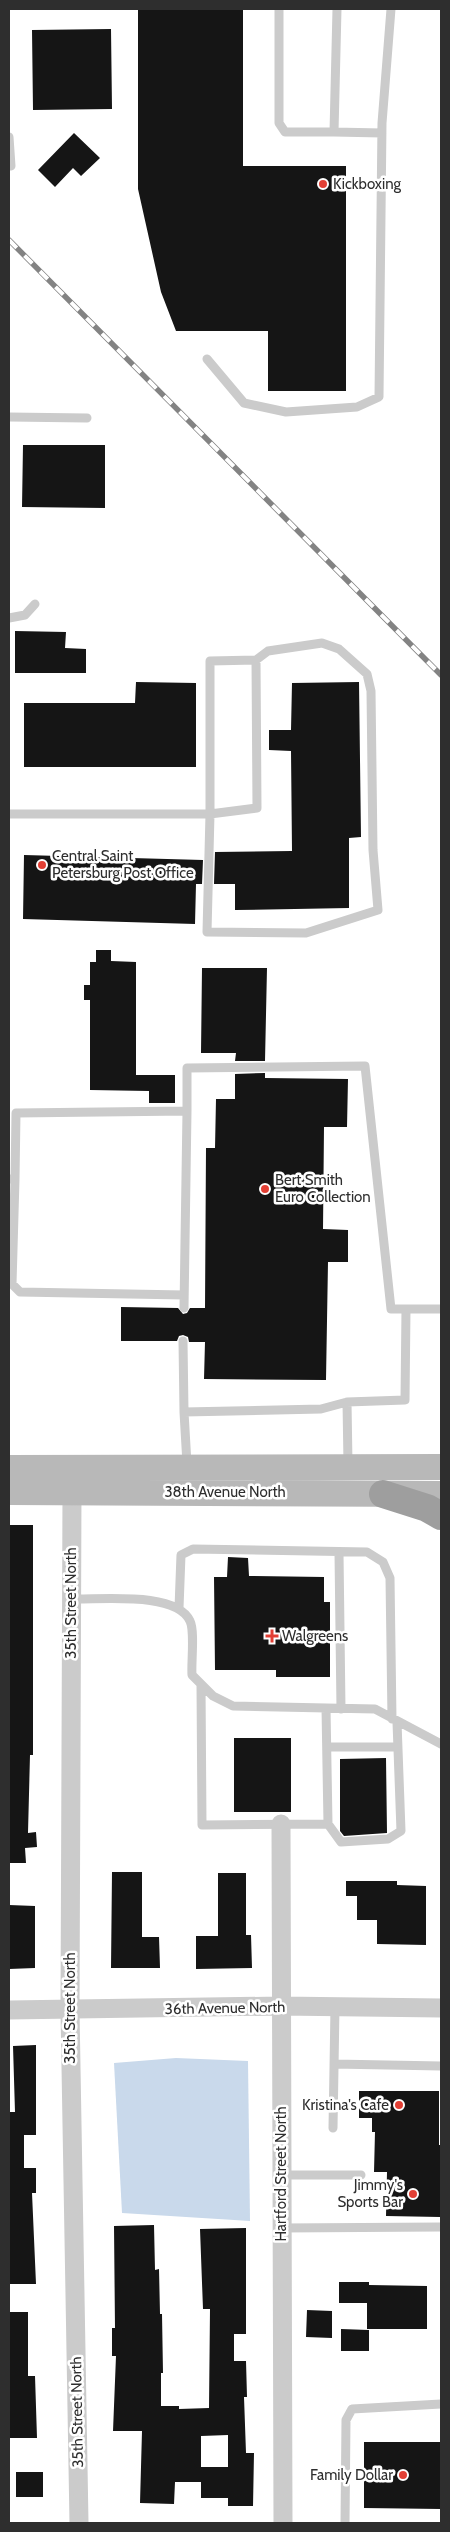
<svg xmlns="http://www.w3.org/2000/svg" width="450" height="2532" font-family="Cabin,sans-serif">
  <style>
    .water { fill: #c9d9eb }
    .building { fill: #151515; fill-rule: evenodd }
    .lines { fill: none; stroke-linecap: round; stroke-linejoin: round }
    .service { stroke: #cbcbcb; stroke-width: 9 }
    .minor { stroke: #cbcbcb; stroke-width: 19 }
    .secondary { stroke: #b8b8b8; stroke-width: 26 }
    .trunk { stroke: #9e9e9e; stroke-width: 28 }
    .rail-casing { stroke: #838383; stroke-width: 5.5 }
    .rail { stroke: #fff; stroke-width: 4; stroke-dasharray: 11; stroke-linecap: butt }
    .poi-dot { fill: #e23f34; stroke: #fff; stroke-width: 2 }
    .labels { text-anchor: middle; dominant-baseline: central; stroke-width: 5; stroke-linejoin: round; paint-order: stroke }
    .poi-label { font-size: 15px; fill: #2e2e2e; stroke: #fff; text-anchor: start }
    .street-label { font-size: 15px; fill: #2e2e2e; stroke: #fff }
  </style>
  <rect width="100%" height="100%" fill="#fff"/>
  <path class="water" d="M 176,2058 L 248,2061 L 250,2221 L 122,2213 L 114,2063 Z"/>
  <path class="building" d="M 138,9 L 243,9 L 243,166 L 346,166 L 346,391 L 268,391 L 268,331 L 176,331 L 161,292 L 138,189 Z
    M 111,29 L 112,109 L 33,110 L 32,30 Z
    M 74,133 L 100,158 L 81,176 L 73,168 L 55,187 L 38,170 Z
    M 23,445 L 105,445 L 105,508 L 22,507 Z
    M 15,631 L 66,632 L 65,648 L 86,649 L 86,673 L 15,673 Z
    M 136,682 L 196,683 L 196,767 L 24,767 L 24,703 L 135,703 Z
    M 359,682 L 361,837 L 349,838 L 349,908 L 235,910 L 235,884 L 214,884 L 215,852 L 292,851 L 291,751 L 269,750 L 269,730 L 291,730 L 292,683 Z
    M 24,855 L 203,860 L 202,884 L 196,884 L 195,924 L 23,919 Z
    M 96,950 L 111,950 L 111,961 L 136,962 L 136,1075 L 175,1075 L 175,1103 L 149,1103 L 149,1091 L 90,1090 L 90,1000 L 84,1000 L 84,985 L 90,985 L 90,962 L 96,962 Z
    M 202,968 L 267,968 L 265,1061 L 235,1061 L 236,1053 L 201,1053 Z
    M 265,1073 L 265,1078 L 348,1079 L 347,1127 L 324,1127 L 323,1229 L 348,1230 L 348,1262 L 328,1262 L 326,1380 L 204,1379 L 205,1342 L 189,1342 L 188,1337 L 183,1335 L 179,1336 L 177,1341 L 121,1341 L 121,1307 L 178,1308 L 183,1314 L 187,1313 L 190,1308 L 205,1308 L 206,1148 L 215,1148 L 216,1099 L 235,1099 L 235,1074 Z
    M 9,1525 L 33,1525 L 33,1755 L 30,1755 L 28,1833 L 36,1832 L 37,1847 L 25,1848 L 26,1863 L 9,1863 Z
    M 228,1557 L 248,1558 L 249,1576 L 324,1577 L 324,1602 L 330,1602 L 330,1677 L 276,1677 L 276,1670 L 215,1670 L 214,1577 L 227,1577 Z
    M 234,1738 L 291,1738 L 291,1812 L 234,1812 Z
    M 386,1758 L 387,1833 L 344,1836 L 340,1831 L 340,1759 Z
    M 112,1872 L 142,1872 L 142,1937 L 159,1937 L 160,1968 L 111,1968 Z
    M 218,1873 L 246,1873 L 246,1935 L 251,1935 L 252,1968 L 196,1969 L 196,1936 L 218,1936 Z
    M 346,1881 L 397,1881 L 397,1885 L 426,1886 L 426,1945 L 377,1944 L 377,1920 L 357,1920 L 357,1896 L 346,1896 Z
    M 9,1905 L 35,1906 L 35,1968 L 9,1969 Z
    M 36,2045 L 36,2135 L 24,2135 L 24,2168 L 36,2168 L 36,2193 L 32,2193 L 36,2284 L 9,2284 L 9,2112 L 15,2112 L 13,2046 Z
    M 359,2091 L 439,2091 L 439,2145 L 441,2145 L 440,2217 L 386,2216 L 387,2172 L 374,2172 L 375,2132 L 372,2132 L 372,2118 L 359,2118 Z
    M 154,2225 L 155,2270 L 159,2269 L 160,2314 L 162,2314 L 163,2373 L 161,2373 L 161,2406 L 179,2406 L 179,2409 L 209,2408 L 210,2309 L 203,2309 L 200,2229 L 246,2228 L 246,2334 L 234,2334 L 234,2361 L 246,2361 L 247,2397 L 244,2397 L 246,2453 L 254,2453 L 253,2506 L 228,2506 L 228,2498 L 201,2498 L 201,2482 L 175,2482 L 174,2504 L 140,2503 L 142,2431 L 113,2431 L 116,2356 L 112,2356 L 112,2328 L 115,2328 L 114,2226 ZM 228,2435 L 228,2467 L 201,2467 L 201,2436 Z
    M 339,2282 L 369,2282 L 369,2285 L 427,2286 L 427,2329 L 367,2329 L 367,2303 L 339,2303 Z
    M 307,2310 L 332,2311 L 332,2338 L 306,2337 Z
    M 9,2312 L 28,2312 L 28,2376 L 35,2376 L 37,2438 L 9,2438 Z
    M 341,2329 L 369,2330 L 369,2351 L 341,2351 Z
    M 364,2442 L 441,2442 L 441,2509 L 364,2508 Z
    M 16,2472 L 43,2472 L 43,2497 L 16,2497 Z"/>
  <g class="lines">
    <path class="service" d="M 279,9 L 279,123 L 285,132 L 334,132
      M 337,9 L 334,132 L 382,133
      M 9,137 L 11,166 L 9,166
      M 207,359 L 244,403 L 286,412 L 357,407 L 379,397 L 382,123 L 391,9
      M 9,417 L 87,418
      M 9,618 L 25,615 L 35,604
      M 9,814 L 210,814 L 210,661 L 256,660 L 268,651 L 322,643 L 339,649 L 367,674 L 371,691 L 373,850 L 378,910 L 306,933 L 207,932 L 210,814 L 257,808 L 256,660
      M 9,1179 L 15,1179 L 16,1113 L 187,1111 L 187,1068 L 365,1066 L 391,1309 L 441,1309
      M 15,1179 L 12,1284 L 20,1292 L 184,1295
      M 184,1308 L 187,1111
      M 183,1341 L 184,1412
      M 347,1402 L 348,1464
      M 187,1464 L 184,1412 L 321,1409 L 347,1402 L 405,1400 L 406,1309
      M 339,1553 L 341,1709
      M 71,1599 C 101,1600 176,1591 190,1621 C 195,1631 191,1663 192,1675 L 213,1696 L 233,1706 L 375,1709 L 441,1744
      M 179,1608 L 181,1555 L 193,1549 L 367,1552 L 383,1562 L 390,1578 L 392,1719
      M 201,1684 L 202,1825 L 328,1824 L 326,1708
      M 327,1747 L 398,1747
      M 328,1824 L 341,1842 L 388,1839 L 401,1831 L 397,1722
      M 334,2064 L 441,2066
      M 333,2128 L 335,2007
      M 281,2175 L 361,2175
      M 282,2228 L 441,2227
      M 345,2523 L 346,2420 L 352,2409 L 441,2404"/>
    <path class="minor" d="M 72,1492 L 70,2010 L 79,2523
      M 281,1824 L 283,2523
      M 9,2010 L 280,2006 L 441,2008"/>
    <path class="secondary" d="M 9,1468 L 441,1467
      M 9,1492 L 441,1494"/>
    <path class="trunk" d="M 383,1494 L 427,1508 L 441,1516"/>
    <g class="rail-casing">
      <path id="rail" d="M 9,240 L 441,675"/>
    </g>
    <use href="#rail" class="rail"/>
  </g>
  <g class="poi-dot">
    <circle cx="323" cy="184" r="5"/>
    <circle cx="42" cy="865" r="5"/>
    <circle cx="265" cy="1189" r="5"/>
    <path d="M269.5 1628.5h5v5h5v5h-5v5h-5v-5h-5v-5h5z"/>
    <circle cx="399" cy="2105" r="5"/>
    <circle cx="413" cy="2194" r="5"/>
    <circle cx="403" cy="2475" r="5"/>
  </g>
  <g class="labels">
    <g class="poi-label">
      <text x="333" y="184">Kickboxing</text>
      <text x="52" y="856">Central Saint<tspan x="52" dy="17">Petersburg Post Office</tspan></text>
      <text x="275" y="1180">Bert Smith<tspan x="275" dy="17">Euro Collection</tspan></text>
      <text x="282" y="1636">Walgreens</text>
      <text x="389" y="2105" text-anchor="end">Kristina's Cafe</text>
      <text x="403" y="2185" text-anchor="end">Jimmy's<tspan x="403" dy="17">Sports Bar</tspan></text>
      <text x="393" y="2475" text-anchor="end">Family Dollar</text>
    </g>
    <g class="street-label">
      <text x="225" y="1492">38th Avenue North</text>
      <text transform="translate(71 1603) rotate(-90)">35th Street North</text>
      <text transform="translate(70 2008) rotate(-90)">35th Street North</text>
      <text transform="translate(225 2008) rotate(-1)">36th Avenue North</text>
      <text transform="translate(281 2174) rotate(-90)">Hartford Street North</text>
      <text transform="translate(77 2412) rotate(-91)">35th Street North</text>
    </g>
  </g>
  <rect width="450" height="2532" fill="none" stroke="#2e2e2e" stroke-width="20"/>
</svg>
